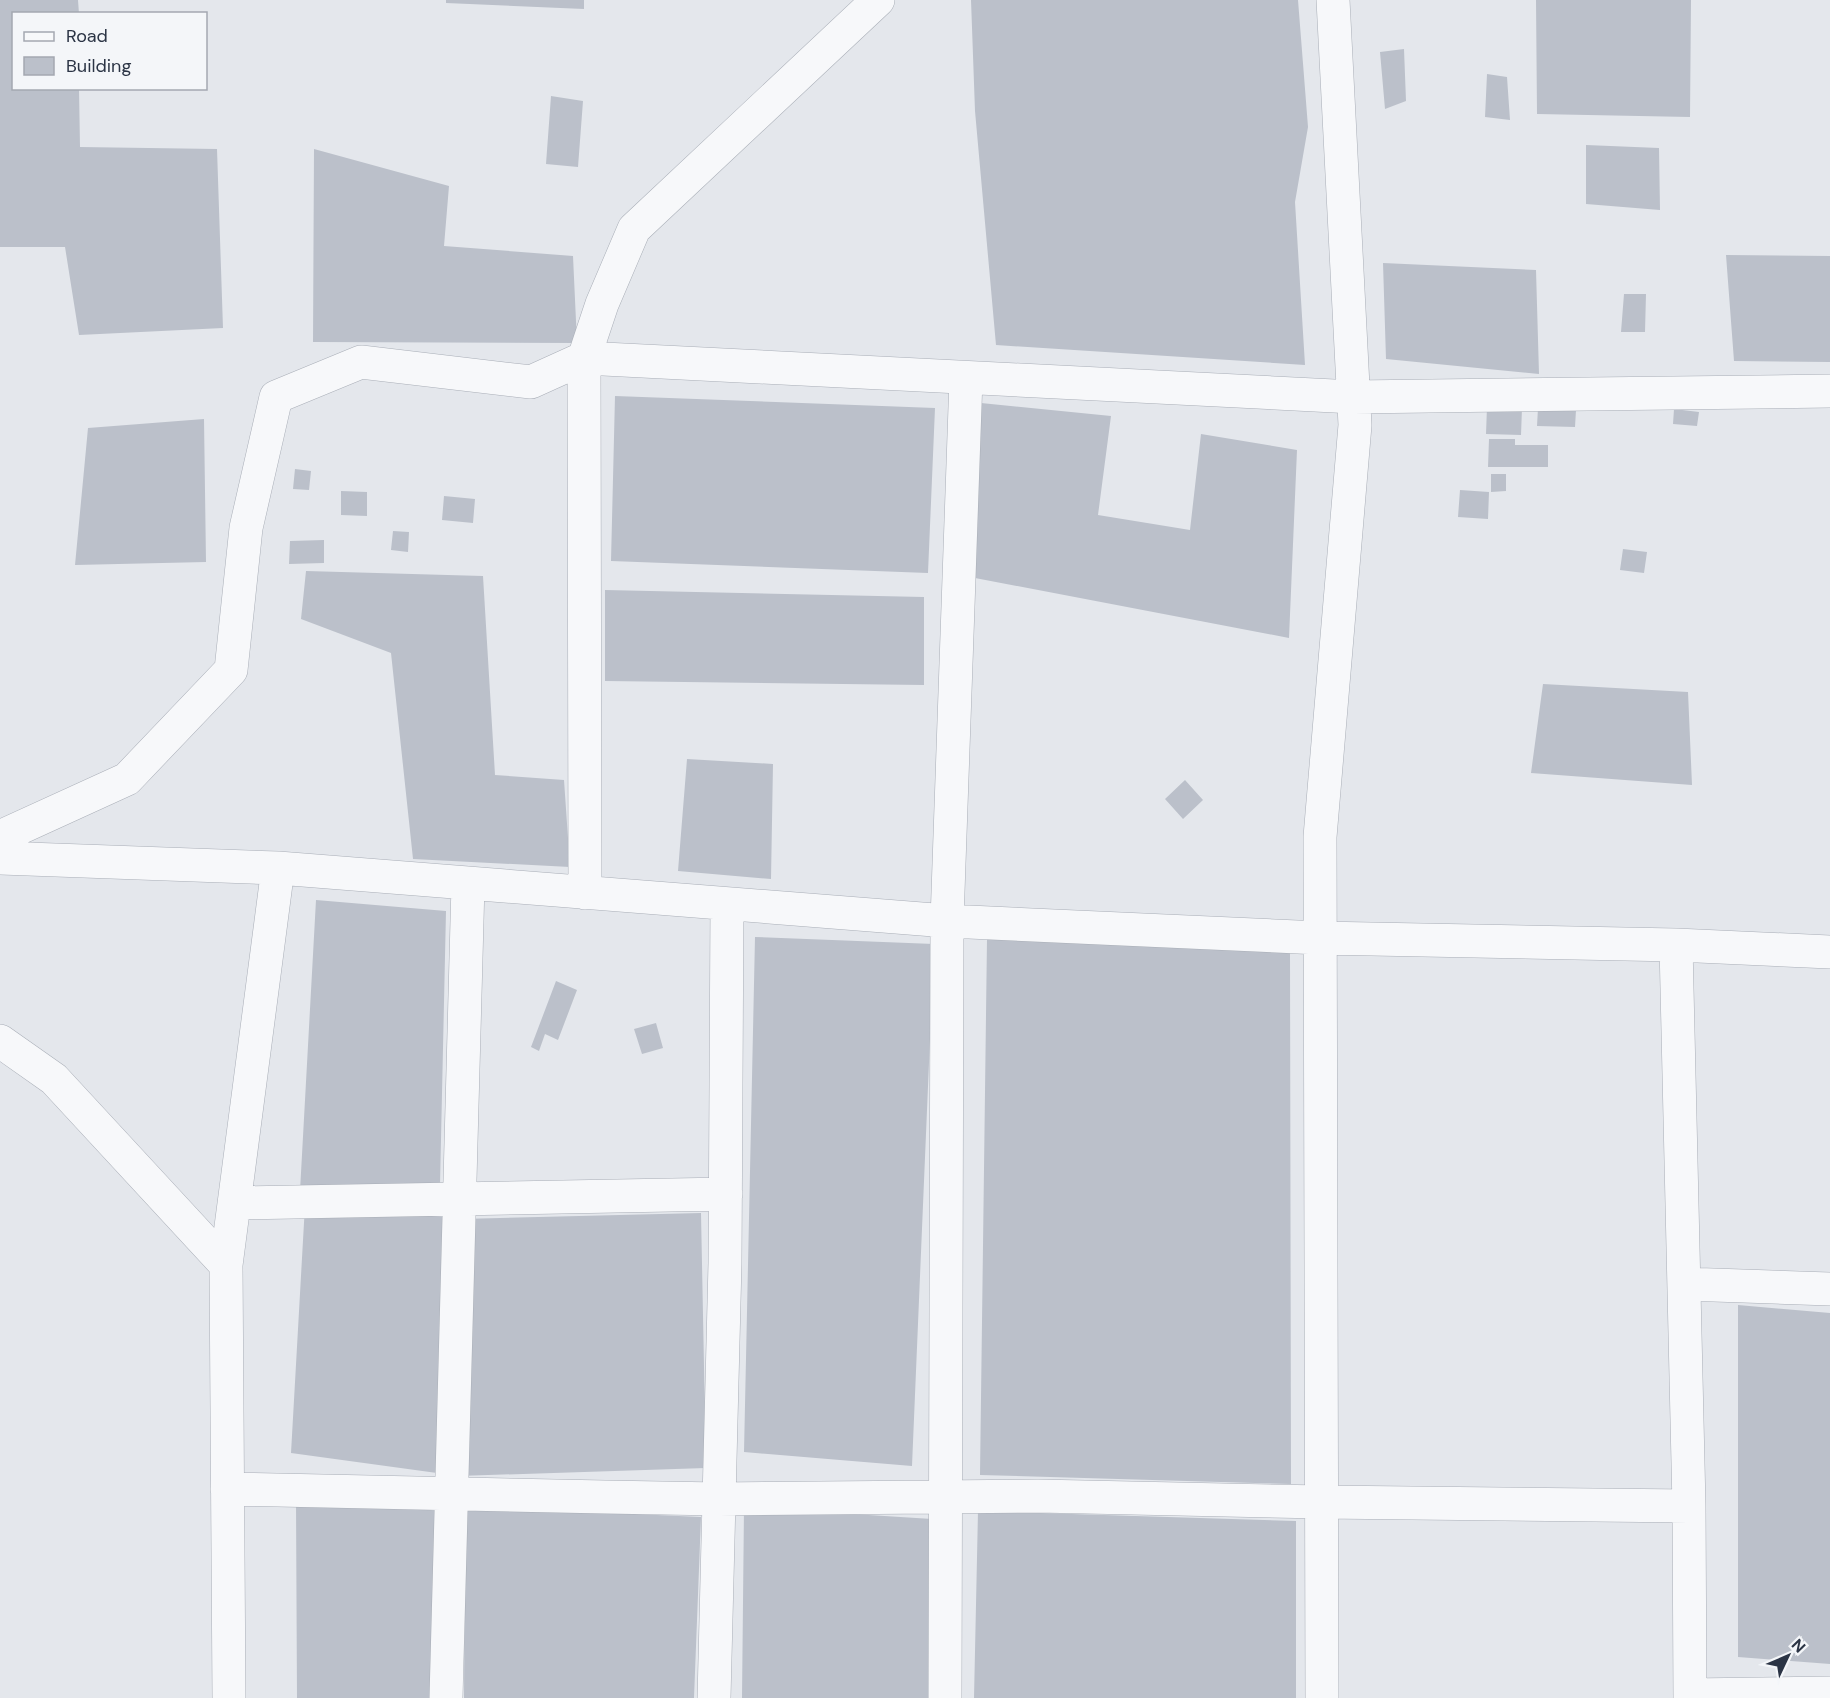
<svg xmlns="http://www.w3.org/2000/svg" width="1830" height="1698" font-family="'DM Sans',sans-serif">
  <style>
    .building { fill: #bbc0ca }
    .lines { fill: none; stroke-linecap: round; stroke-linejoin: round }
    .street-casing { stroke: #a9aeb7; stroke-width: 34 }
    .street { stroke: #f7f8fa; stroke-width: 33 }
  </style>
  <rect width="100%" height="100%" fill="#e4e7ec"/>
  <path class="building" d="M 0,0 L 78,0 L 79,14 L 14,14 L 14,88 L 79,88 L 80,147 L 217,149 L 223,328 L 79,335 L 65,247 L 0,247 Z
    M 446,0 L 584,0 L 584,9 L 446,3 Z
    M 971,0 L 1298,0 L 1308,127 L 1295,202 L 1305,365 L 996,345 L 975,111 Z
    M 1536,0 L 1691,0 L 1690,117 L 1537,114 Z
    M 1404,49 L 1406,101 L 1385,109 L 1380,52 Z
    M 1487,74 L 1507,77 L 1510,120 L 1485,117 Z
    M 551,96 L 583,101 L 578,167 L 546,164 Z
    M 1586,145 L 1659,148 L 1660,210 L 1586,204 Z
    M 314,149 L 449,186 L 444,246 L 573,256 L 577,343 L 313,342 Z
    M 1726,255 L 1830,256 L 1830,362 L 1734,361 Z
    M 1383,263 L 1536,270 L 1539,374 L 1386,359 Z
    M 1624,294 L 1646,294 L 1645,332 L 1621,332 Z
    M 615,396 L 935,408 L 928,573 L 611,561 Z
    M 981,403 L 1111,416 L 1098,515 L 1190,530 L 1201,434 L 1297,450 L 1289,638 L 975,578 Z
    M 1487,407 L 1522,408 L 1521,435 L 1486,434 Z
    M 1538,408 L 1576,410 L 1575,427 L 1537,426 Z
    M 1674,409 L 1699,412 L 1697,426 L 1673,424 Z
    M 204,419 L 206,562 L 75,565 L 88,428 Z
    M 1489,439 L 1515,439 L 1515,445 L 1548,445 L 1548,467 L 1488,467 Z
    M 295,469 L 311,471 L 309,490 L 293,489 Z
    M 1491,474 L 1506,474 L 1506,491 L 1491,492 Z
    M 1460,490 L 1489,492 L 1488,519 L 1458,517 Z
    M 341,491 L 367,492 L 367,516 L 341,515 Z
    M 444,496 L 475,499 L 473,523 L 442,520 Z
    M 393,531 L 409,532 L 408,552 L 391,550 Z
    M 324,540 L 324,563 L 289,564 L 290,541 Z
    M 1623,549 L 1647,552 L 1644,573 L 1620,570 Z
    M 306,571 L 483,576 L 495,775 L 564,780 L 570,867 L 413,859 L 391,653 L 301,619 Z
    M 605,590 L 924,597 L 924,685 L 605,681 Z
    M 1543,684 L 1688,692 L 1692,785 L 1531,773 Z
    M 687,759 L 773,764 L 771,879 L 678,871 Z
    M 1185,780 L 1203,800 L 1183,819 L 1165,799 Z
    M 316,900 L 446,911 L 440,1185 L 300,1191 Z
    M 755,937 L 934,944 L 912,1466 L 744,1452 Z
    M 987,939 L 1290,952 L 1291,1484 L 980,1475 Z
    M 556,981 L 577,990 L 558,1040 L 545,1034 L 539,1051 L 531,1047 Z
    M 656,1023 L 663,1048 L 642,1054 L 634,1029 Z
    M 305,1205 L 443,1217 L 437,1473 L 291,1453 Z
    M 701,1213 L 706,1468 L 458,1476 L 461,1219 Z
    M 1738,1305 L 1830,1313 L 1830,1664 L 1738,1657 Z
    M 296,1501 L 444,1511 L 438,1698 L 297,1698 Z
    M 744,1507 L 932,1519 L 928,1698 L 742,1698 Z
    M 501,1508 L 701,1517 L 694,1698 L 464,1698 L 465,1509 Z
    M 978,1511 L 1296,1521 L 1296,1698 L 974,1698 Z"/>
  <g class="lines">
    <g class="street-casing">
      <path id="street" d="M 966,378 L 947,921 L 1320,938 L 1676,945 L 1830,952
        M 0,837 L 127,779 L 231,670 L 246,528 L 276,397 L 361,362 L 531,382 L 584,358 L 602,304 L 634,229 L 878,0
        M 0,858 L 278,868 L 947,921 L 945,1698
        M 585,893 L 584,358 L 1354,397 L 1830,391
        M 1676,945 L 1689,1506 L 1690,1698
        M 0,1041 L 54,1079 L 226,1265 L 229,1698
        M 234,1203 L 726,1194
        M 226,1265 L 278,868
        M 1684,1284 L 1830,1289
        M 227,1489 L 605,1497 L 719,1499 L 1038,1496 L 1322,1502 L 1689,1506
        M 1690,1695 L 1830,1693
        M 446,1698 L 468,884
        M 714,1698 L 725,1263 L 727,905
        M 1322,1698 L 1320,837 L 1355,425 L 1333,0"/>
    </g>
    <use href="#street" class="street"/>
  </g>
  <rect x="12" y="12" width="195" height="78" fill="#f4f6f9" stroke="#a4a8b1" stroke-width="1.5"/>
  <rect x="24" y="32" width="30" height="9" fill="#f7f8fa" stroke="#a4a8b1" stroke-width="1.5"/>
  <text x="66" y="42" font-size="18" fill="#2b3445">Road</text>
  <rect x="24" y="57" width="30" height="18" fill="#bbc0ca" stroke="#a4a8b1" stroke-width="1.5"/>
  <text x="66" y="72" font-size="18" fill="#2b3445">Building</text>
  <g transform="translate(1788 1656) rotate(46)" stroke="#f4f6f9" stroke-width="4.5" paint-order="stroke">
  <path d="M0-4.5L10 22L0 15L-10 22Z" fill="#2b3445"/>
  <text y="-9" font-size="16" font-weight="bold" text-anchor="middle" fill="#2b3445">N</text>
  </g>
</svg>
